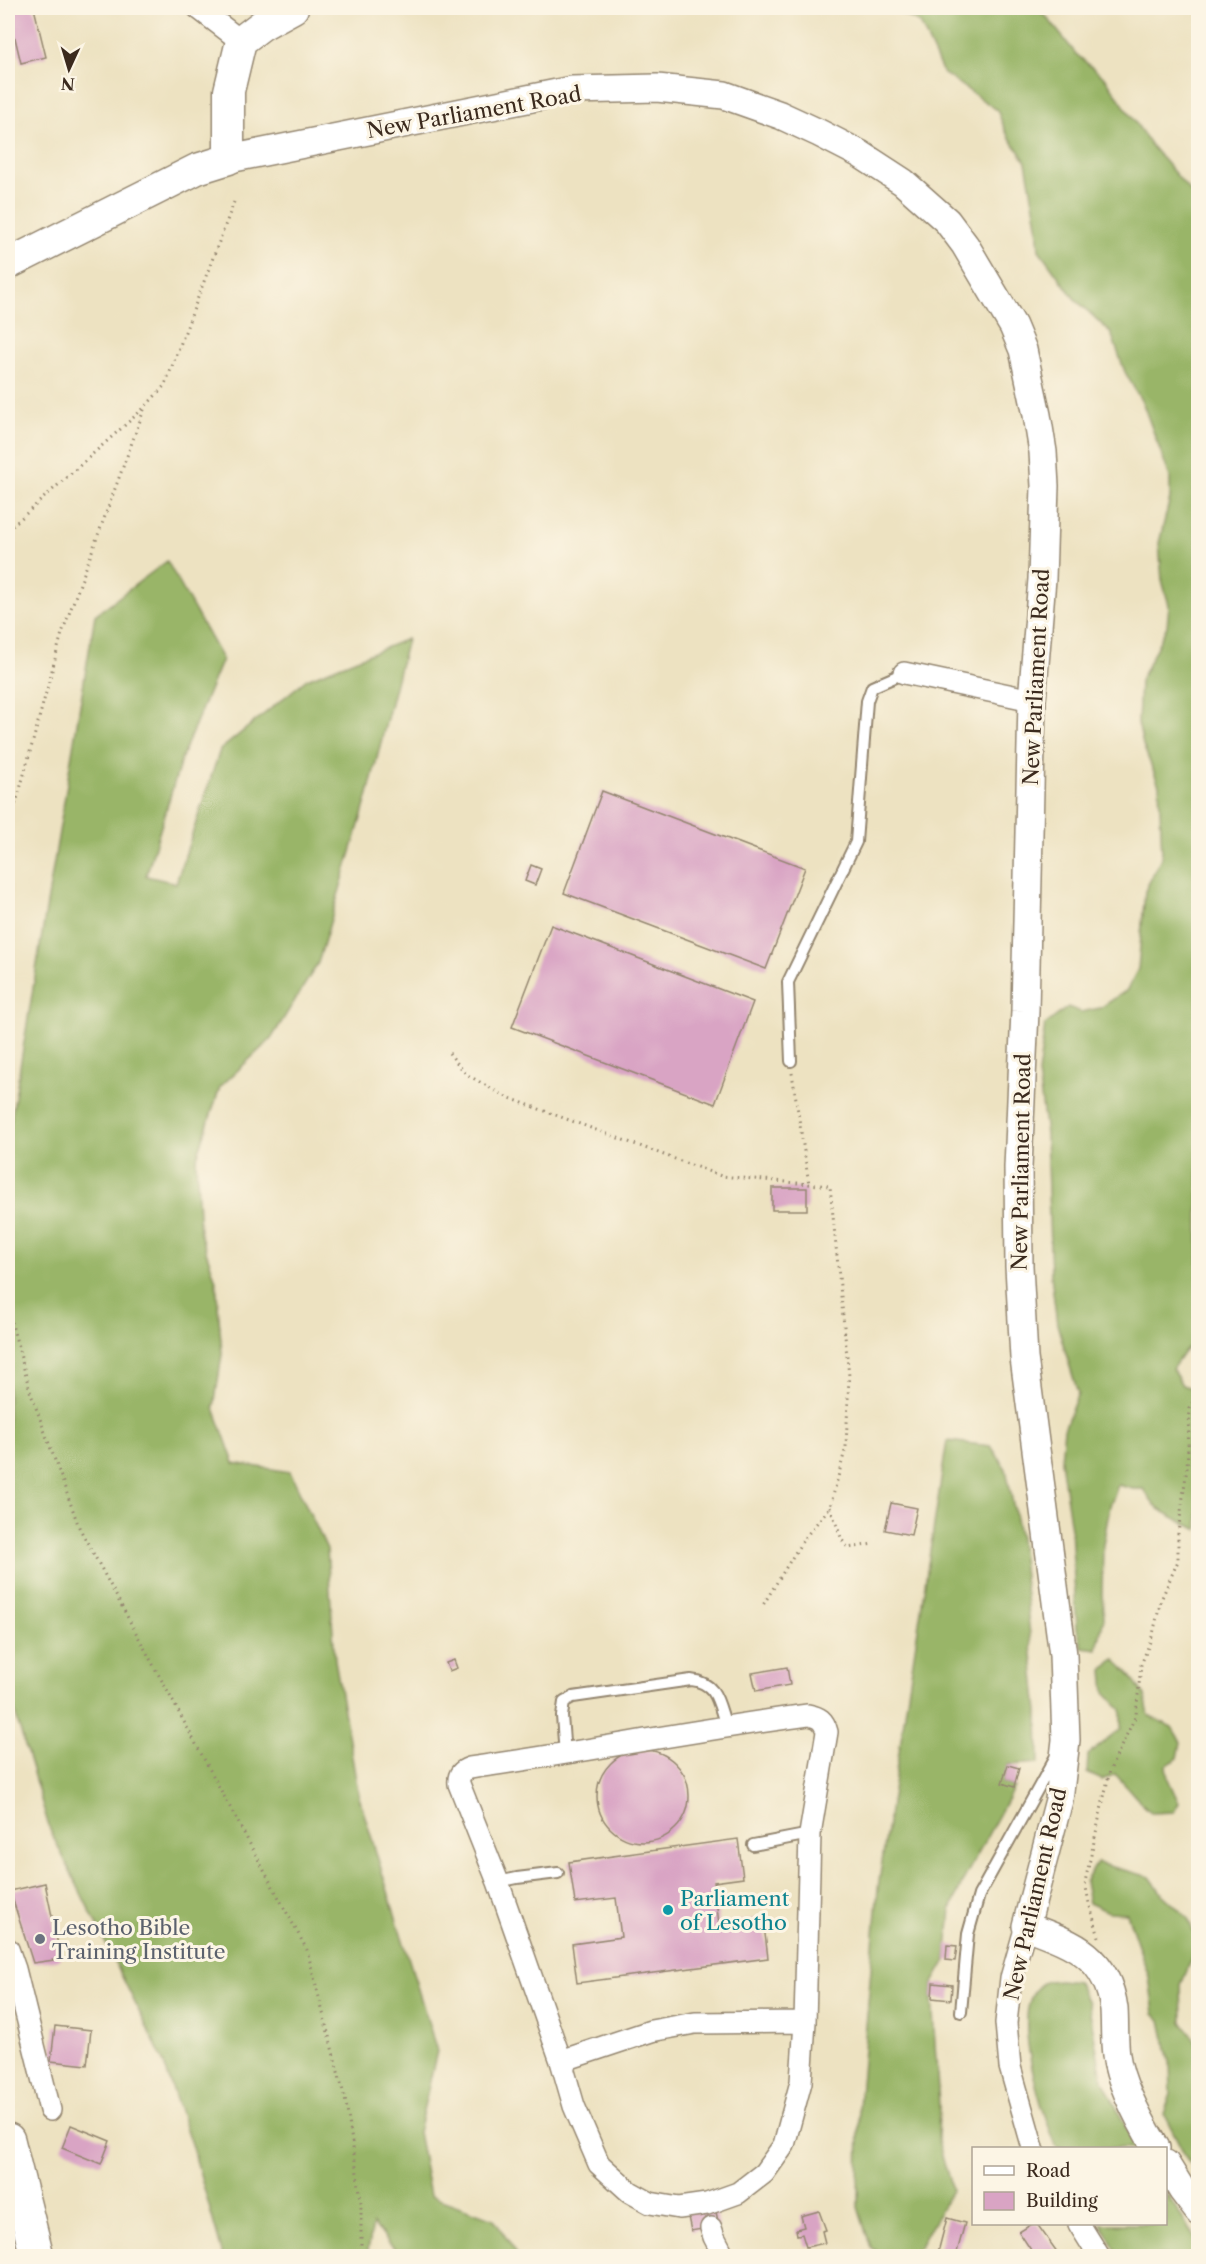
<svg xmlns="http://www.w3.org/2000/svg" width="1206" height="2264" font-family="'Libre Caslon Text',serif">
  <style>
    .forest { fill: #99b567; stroke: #6a7042; stroke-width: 1.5 }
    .building { fill: #d9a4c4 }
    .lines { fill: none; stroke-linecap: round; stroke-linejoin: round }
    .service-casing { stroke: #948670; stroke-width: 14 }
    .minor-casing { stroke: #948670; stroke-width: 24 }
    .tertiary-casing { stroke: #948670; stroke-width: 30 }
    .secondary-casing { stroke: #948670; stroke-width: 33 }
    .trunk-casing { stroke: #948670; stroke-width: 36 }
    .path { stroke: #948670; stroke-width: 3; stroke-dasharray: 1.5 4.5; stroke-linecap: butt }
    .service { stroke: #fff; stroke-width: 10 }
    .minor { stroke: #fff; stroke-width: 21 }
    .tertiary { stroke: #fff; stroke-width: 27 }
    .secondary { stroke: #fff; stroke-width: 30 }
    .trunk { stroke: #fff; stroke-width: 33 }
    .culture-dot { fill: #0f9aa8; stroke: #fcf5e5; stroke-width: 2 }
    .worship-dot { fill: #6b7280; stroke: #fcf5e5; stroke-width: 2 }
    .labels { text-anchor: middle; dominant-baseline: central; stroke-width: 6; stroke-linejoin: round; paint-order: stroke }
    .street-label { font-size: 21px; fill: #3b2a1e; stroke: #fcf5e5 }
    .culture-label { font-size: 21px; fill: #0d838f; stroke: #fcf5e5; text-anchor: start }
    .worship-label { font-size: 21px; fill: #5b616d; stroke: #fcf5e5; text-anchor: start }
  </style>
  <rect width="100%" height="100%" fill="#fcf5e5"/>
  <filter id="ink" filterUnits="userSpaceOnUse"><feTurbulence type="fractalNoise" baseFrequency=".0167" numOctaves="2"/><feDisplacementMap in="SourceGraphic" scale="12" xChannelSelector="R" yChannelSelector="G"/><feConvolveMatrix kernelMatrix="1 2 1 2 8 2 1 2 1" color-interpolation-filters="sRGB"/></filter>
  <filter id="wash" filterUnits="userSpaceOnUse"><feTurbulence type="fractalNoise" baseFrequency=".008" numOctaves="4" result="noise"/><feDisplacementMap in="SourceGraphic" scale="24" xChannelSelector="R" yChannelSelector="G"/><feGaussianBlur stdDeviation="1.35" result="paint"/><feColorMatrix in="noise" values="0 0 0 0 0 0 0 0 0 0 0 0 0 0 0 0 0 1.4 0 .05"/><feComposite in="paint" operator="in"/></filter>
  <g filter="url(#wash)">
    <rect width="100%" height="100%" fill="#ede2c1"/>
    <path class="forest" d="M 892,8 L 1034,8 L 1046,16 L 1076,54 L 1106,79 L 1150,144 L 1195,197 L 1198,210 L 1198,1338 L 1184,1352 L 1172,1369 L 1182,1385 L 1198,1390 L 1198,1530 L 1158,1509 L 1143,1489 L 1133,1489 L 1118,1485 L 1110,1506 L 1103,1545 L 1102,1595 L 1104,1618 L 1097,1649 L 1082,1647 L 1077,1628 L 1071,1529 L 1061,1461 L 1064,1429 L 1078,1393 L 1057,1324 L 1051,1275 L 1046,1134 L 1038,1074 L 1045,1025 L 1068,1007 L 1081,1012 L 1100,1008 L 1127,990 L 1138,969 L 1145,891 L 1162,856 L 1159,785 L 1143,745 L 1138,723 L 1139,703 L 1140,681 L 1167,626 L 1169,605 L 1162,580 L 1159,543 L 1170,498 L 1170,477 L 1143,404 L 1125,372 L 1111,333 L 1074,298 L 1039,250 L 1037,224 L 1026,162 L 1006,132 L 997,110 L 943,73 L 920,23 Z
      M 167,561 L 222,659 L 182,757 L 146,876 L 176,883 L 220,750 L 307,679 L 407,639 L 367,798 L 318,963 L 271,1039 L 220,1087 L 196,1160 L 200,1233 L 216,1281 L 222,1354 L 214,1408 L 234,1463 L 290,1472 L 327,1549 L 335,1660 L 359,1797 L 437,2051 L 418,2132 L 430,2196 L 494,2219 L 518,2256 L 401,2256 L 373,2224 L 367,2256 L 223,2256 L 195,2156 L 162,2058 L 50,1830 L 8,1689 L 8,1139 L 95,615 Z
      M 947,1441 L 991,1446 L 1006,1469 L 1020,1539 L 1038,1712 L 1039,1763 L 1008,1765 L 1002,1783 L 1014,1787 L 964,1879 L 951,1909 L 946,1960 L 933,1983 L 932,1998 L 939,2105 L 938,2141 L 952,2190 L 920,2246 L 910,2256 L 884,2256 L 871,2248 L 858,2207 L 859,2107 L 878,1888 Z
      M 1114,1659 L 1128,1672 L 1145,1696 L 1149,1716 L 1172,1727 L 1181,1742 L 1178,1758 L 1166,1766 L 1168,1779 L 1179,1803 L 1174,1812 L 1152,1813 C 1137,1801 1128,1787 1115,1774 L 1102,1780 L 1087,1773 L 1088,1755 L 1121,1729 L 1121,1709 L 1105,1692 L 1103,1670 Z
      M 1097,1863 L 1150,1877 L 1163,1895 L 1188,1918 L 1196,1939 L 1190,1963 L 1181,1985 L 1182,2022 L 1196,2041 L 1198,2054 L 1197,2082 L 1198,2172 L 1188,2161 L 1164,2114 L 1171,2094 L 1170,2062 L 1161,2020 L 1154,2013 L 1149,1977 L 1127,1913 L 1109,1912 L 1089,1903 L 1085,1882 Z
      M 1060,1980 L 1077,1982 L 1088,2002 L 1102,2078 L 1136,2148 L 1057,2148 C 1044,2116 1005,2006 1043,1983 C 1047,1980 1055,1981 1060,1980 Z
      M 1166,2193 L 1198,2242 L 1198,2256 L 1119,2256 L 1101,2224 L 1166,2224 Z"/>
    <g id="blocks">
      <path class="building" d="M 8,8 L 34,8 L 46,57 L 21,63 L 15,38 L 8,40 Z
        M 602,791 L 805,868 L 766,969 L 564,893 Z
        M 531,865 L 541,869 L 535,885 L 525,881 Z
        M 551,925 L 753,1002 L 715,1104 L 512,1027 Z
        M 772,1188 L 807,1188 L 807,1210 L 772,1210 Z
        M 891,1503 L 917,1508 L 911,1535 L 885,1530 Z
        M 454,1660 L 457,1668 L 449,1671 L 446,1663 Z
        M 787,1667 L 790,1685 L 756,1691 L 752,1673 Z
        M597 1796a46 46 0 1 1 92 0a46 46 0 1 1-92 0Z
        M 1008,1765 L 1019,1768 L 1014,1787 L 1002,1783 Z
        M 738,1839 L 743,1878 L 714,1882 L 719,1924 L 763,1918 L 768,1958 L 577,1983 L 572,1944 L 621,1937 L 616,1898 L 575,1903 L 569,1862 Z
        M 45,1883 L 61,1959 L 33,1963 L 10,1891 Z
        M 947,1945 L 957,1946 L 955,1961 L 946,1960 Z
        M 933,1983 L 952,1985 L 951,2000 L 932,1998 Z
        M 55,2026 L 91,2030 L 87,2065 L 51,2061 Z
        M 71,2125 L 110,2141 L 101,2164 L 62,2148 Z
        M 715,2207 L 719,2226 L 691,2231 L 687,2212 Z
        M 819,2211 L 826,2230 L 822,2231 L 825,2243 L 806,2247 L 802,2234 L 797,2235 L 796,2229 L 804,2227 L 801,2216 Z
        M 947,2218 L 965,2223 L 956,2256 L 937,2256 Z
        M 1032,2224 L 1037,2224 L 1060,2256 L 1035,2256 L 1019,2232 Z"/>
    </g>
  </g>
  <g filter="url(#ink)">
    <use href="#blocks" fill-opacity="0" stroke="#948670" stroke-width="1.5"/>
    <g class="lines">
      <g class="service-casing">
        <path id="service" d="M 791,1061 L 788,982 L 856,842 L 867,701 L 872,687 L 904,673
          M 565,1754 L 562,1716 L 564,1702 L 573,1697 L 691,1680 C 718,1683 718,1704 726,1726
          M 753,1845 L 810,1834
          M 498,1882 L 517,1878 L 558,1873
          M 961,2012 L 968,1934 L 979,1895 L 1055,1758"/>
      </g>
      <g class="minor-casing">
        <path id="minor" d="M 198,8 L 241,41
          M 904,673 L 1032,700
          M 808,1715 C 819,1717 824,1720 827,1732 L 810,1834 L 805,2022 L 801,2082 L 784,2145 L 764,2173 L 738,2193 L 707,2204 L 679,2208 L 650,2203 L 630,2192 L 599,2164 L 574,2106 L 561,2061 L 498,1882 L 459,1784 C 458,1775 461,1771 470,1768 C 583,1752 695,1730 808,1715 Z
          M 1026,1926 L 1011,1978 L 1006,2023 L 1010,2067 L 1033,2148
          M 8,1949 L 15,1969 L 50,2110
          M 561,2061 L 651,2031 L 695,2023 L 805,2022
          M 1079,2224 L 1099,2256
          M 711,2228 L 714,2237 L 724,2256"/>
      </g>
      <g class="tertiary-casing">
        <path id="tertiary" d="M 229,159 L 572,90 L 657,88 L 724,95 L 780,115 L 819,133 L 860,154 L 903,182 L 947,221 L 965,245 L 1013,326 L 1023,350 L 1037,415 L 1043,452 L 1045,486 L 1042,579 L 1032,700 L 1025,1011 L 1018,1167 L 1019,1266 L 1024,1358 L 1063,1655 L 1066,1740 L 1059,1800 L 1026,1926 C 1071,1943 1107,1954 1114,2009 C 1115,2024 1114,2040 1116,2055 C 1120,2085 1141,2123 1156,2148
          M 1166,2164 L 1182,2190 L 1198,2211"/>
      </g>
      <g class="secondary-casing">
        <path id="secondary" d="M 8,264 L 197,169 L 229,159 L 229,91 L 241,41 L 262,25 L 293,8"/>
      </g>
      <g class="trunk-casing">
        <path id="trunk" d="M 8,2140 L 37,2256"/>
      </g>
      <path class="path" d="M 1195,8 L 1198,14
        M 8,530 L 145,407 L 165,385 L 234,202
        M 8,827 L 19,793 L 62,633 L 145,407
        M 449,1053 L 466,1074 L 504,1096 L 721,1176 L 830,1186 L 849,1376 L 846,1447 L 830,1507 L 803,1540 L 763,1605
        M 792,1073 L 809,1184
        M 8,1310 L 30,1391 L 79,1527 L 307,1950 L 346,2103 L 361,2199 L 361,2256
        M 830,1507 L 842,1540 L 848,1548 L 874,1544
        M 1099,1937 L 1089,1903 L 1085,1882 L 1110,1770 L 1136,1715 L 1141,1665 L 1153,1634 L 1161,1600 L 1178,1561 L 1178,1533 L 1187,1468 L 1190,1408 L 1198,1391"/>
      <use href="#service" class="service"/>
      <use href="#minor" class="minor"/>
      <use href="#tertiary" class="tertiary"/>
      <use href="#secondary" class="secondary"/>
      <use href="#trunk" class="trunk"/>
    </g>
  </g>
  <circle class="culture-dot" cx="668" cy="1910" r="6"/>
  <circle class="worship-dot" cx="40" cy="1939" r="6"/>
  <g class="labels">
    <g class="street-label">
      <text transform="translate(474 112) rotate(-10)">New Parliament Road</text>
      <text transform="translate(1036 677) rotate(-87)">New Parliament Road</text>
      <text transform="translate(1021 1162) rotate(-89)">New Parliament Road</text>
      <text transform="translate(1035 1894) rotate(-77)">New Parliament Road</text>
    </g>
    <g class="culture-label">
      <text x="680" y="1898">Parliament<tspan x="680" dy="24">of Lesotho</tspan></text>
    </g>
    <g class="worship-label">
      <text x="52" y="1927">Lesotho Bible<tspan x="52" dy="24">Training Institute</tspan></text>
    </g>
  </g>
  <rect width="1206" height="2264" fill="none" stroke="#fcf5e5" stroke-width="30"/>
  <rect x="972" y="2147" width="195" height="78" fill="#fcf5e5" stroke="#afa495" stroke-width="1.5"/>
  <rect x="984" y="2166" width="30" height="9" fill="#ffffff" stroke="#afa495" stroke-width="1.5"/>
  <text x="1026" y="2177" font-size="18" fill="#3b2a1e">Road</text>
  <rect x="984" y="2192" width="30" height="18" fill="#d9a4c4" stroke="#afa495" stroke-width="1.5"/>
  <text x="1026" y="2207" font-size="18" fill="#3b2a1e">Building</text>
  <g transform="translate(69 69) rotate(184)" stroke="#fcf5e5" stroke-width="4.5" paint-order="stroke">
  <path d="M0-4.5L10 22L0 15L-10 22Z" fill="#3b2a1e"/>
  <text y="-9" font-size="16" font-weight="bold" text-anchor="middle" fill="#3b2a1e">N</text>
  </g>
</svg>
